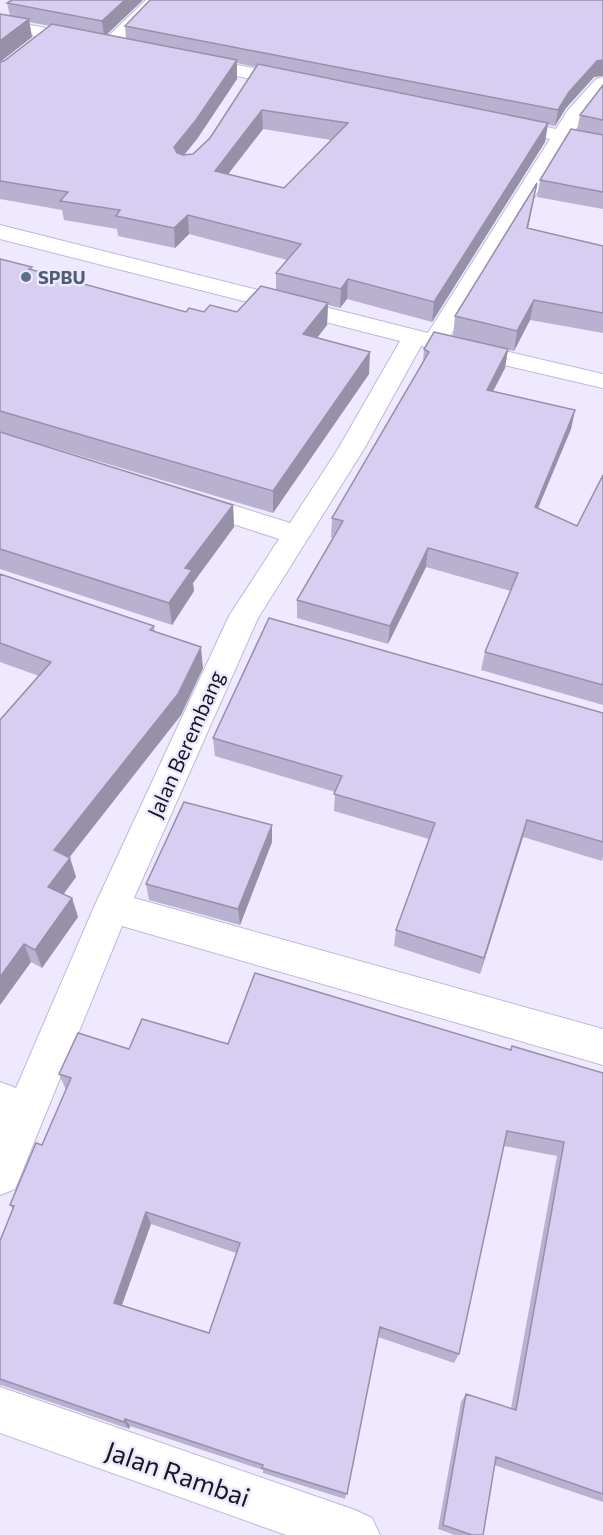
<svg xmlns="http://www.w3.org/2000/svg" width="603" height="1535" font-family="Commissioner,sans-serif">
  <style>
    .lines { fill: none; stroke-linecap: round; stroke-linejoin: round }
    .minor-casing { stroke: #c0b7da; stroke-width: 2 }
    .minor { fill: #fff; fill-rule: evenodd }
    .wall { fill: #b9b1d0; fill-rule: evenodd }
    .shaded-wall { fill: #9690a9 }
    .building { fill: #d7cef2; stroke: #9690a9; stroke-width: 1.5; fill-rule: evenodd }
    .service-dot { fill: #5c6f8a; stroke: #eee9ff; stroke-width: 2 }
    .labels { text-anchor: middle; dominant-baseline: central; stroke-width: 5; stroke-linejoin: round; paint-order: stroke }
    .far-service-label { font-size: 18px; font-weight: bold; fill: #4e5e75; stroke: #eee9ff; text-anchor: start }
    .street-label { font-size: 21px; fill: #1b1824; stroke: #eee9ff }
    .near-street-label { font-size: 26px; fill: #1b1824; stroke: #eee9ff }
  </style>
  <rect width="100%" height="100%" fill="#eee9ff"/>
  <g class="lines">
    <g class="minor-casing">
      <path id="minor" d="M 146,0 L 164,0 L 114,50 L 102,50 L 99,46 L 102,42 Z
        M 0,19 L 87,36 L 96,41 L 87,46 L 0,29 Z
        M 193,57 L 296,76 L 305,82 L 296,88 L 187,66 L 184,62 L 187,58 Z
        M 603,77 L 603,94 L 573,133 L 603,139 L 603,151 L 567,143 L 449,338 L 603,374 L 603,388 L 421,346 L 364,449 L 258,618 L 134,898 L 603,1029 L 603,1065 L 122,926 L 15,1189 L 0,1195 L 0,1082 L 16,1088 L 94,907 L 229,616 L 279,539 L 181,507 L 177,501 L 181,495 L 191,492 L 290,523 L 338,449 L 400,341 L 0,239 L 0,225 L 428,333 L 550,139 L 495,127 L 492,123 L 502,117 L 556,129 L 568,110 L 596,79 Z
        M 0,1387 L 355,1510 L 372,1518 L 380,1535 L 286,1535 L 0,1433 Z"/>
    </g>
    <use href="#minor" class="minor"/>
  </g>
  <path class="wall" d="M 143,0 L 106,35 L 126,39 L 125,26 L 594,77 L 566,108 L 555,126 L 548,125 L 545,142 L 432,322 L 347,299 L 340,308 L 328,305 L 327,325 L 317,338 L 369,374 L 273,513 L 0,432 L 0,259 L 32,267 L 32,270 L 186,312 L 237,312 L 276,290 L 276,273 L 287,260 L 189,234 L 175,248 L 118,236 L 117,229 L 64,220 L 62,210 L 0,199 L 0,62 L 4,61 L 50,26 L 29,22 L 32,37 L 0,62 L 10,16 L 7,3 ZM 237,63 L 256,67 L 210,138 L 193,154 L 184,155 L 197,139 L 237,79 ZM 263,129 L 331,140 L 284,188 L 228,174 Z
    M 603,85 L 603,209 L 537,197 L 540,180 L 577,130 L 580,115 Z
    M 537,183 L 528,228 L 603,246 L 603,333 L 530,320 L 514,351 L 508,350 L 505,368 L 493,391 L 575,410 L 571,429 L 538,508 L 577,526 L 603,475 L 603,705 L 481,670 L 485,652 L 511,591 L 426,567 L 388,644 L 297,618 L 297,600 L 334,538 L 331,537 L 332,518 L 423,362 L 424,349 L 453,336 L 455,316 Z
    M 0,432 L 233,505 L 234,527 L 193,583 L 194,591 L 172,625 L 0,569 Z
    M 0,574 L 154,626 L 155,632 L 203,668 L 181,715 L 69,858 L 70,858 L 76,877 L 63,894 L 72,898 L 78,917 L 42,968 L 31,962 L 0,1005 L 39,676 L 0,662 Z
    M 603,713 L 603,857 L 602,861 L 523,837 L 480,974 L 394,946 L 396,930 L 429,839 L 334,811 L 335,792 L 215,756 L 213,738 Z
    M 272,825 L 272,842 L 240,925 L 149,900 L 146,884 Z
    M 228,1044 L 511,1050 L 603,1073 L 603,1502 L 494,1465 L 483,1535 L 455,1535 L 438,1529 L 461,1402 L 466,1394 L 511,1408 L 557,1156 L 504,1146 L 459,1354 L 454,1363 L 378,1337 L 345,1499 L 263,1473 L 263,1470 L 130,1426 L 129,1429 L 1,1385 L 0,1386 L 0,1241 L 13,1210 L 10,1205 L 42,1145 L 66,1090 L 59,1074 L 129,1049 ZM 151,1224 L 236,1253 L 209,1333 L 122,1305 Z"/>
  <path class="shaded-wall" d="M 125,0 L 143,0 L 104,37 L 102,21 Z
    M 29,19 L 32,37 L 0,62 L 0,41 Z
    M 237,60 L 237,79 L 197,139 L 175,166 L 174,147 Z
    M 603,60 L 603,76 L 594,77 L 566,108 L 555,126 L 558,110 L 569,92 L 597,61 Z
    M 262,110 L 263,129 L 216,190 L 215,171 Z
    M 548,123 L 545,142 L 432,322 L 434,302 Z
    M 537,183 L 533,203 L 524,247 L 527,228 Z
    M 188,215 L 189,234 L 175,248 L 174,228 Z
    M 348,279 L 347,299 L 340,308 L 341,289 Z
    M 534,300 L 530,320 L 514,351 L 517,331 Z
    M 328,303 L 327,325 L 303,356 L 303,334 Z
    M 508,349 L 505,368 L 484,409 L 487,390 Z
    M 370,352 L 369,374 L 273,513 L 273,491 Z
    M 575,410 L 571,429 L 531,525 L 535,507 Z
    M 233,505 L 234,527 L 193,583 L 194,591 L 172,625 L 169,603 L 185,568 Z
    M 428,548 L 426,567 L 388,644 L 390,626 Z
    M 201,647 L 203,668 L 181,715 L 60,869 L 54,850 Z
    M 527,820 L 523,837 L 480,974 L 484,958 Z
    M 272,825 L 272,842 L 240,925 L 238,909 Z
    M 70,858 L 76,877 L 55,906 L 48,887 Z
    M 72,898 L 78,917 L 42,968 L 35,950 Z
    M 24,944 L 31,962 L 0,1005 L 0,977 Z
    M 146,1212 L 151,1224 L 119,1313 L 114,1303 Z
    M 125,1419 L 130,1426 L 129,1429 L 124,1422 Z"/>
  <path class="building" d="M 12,0 L 125,0 L 102,21 L 7,3 Z
    M 150,0 L 603,0 L 603,60 L 597,61 L 569,92 L 558,110 L 125,26 Z
    M 0,14 L 29,19 L 0,41 Z
    M 52,24 L 237,60 L 196,120 L 174,147 L 177,153 L 183,155 L 193,154 L 210,138 L 258,64 L 548,123 L 434,302 L 348,279 L 341,289 L 276,273 L 301,244 L 188,215 L 174,228 L 116,216 L 120,210 L 60,201 L 68,192 L 0,181 L 0,62 L 4,61 ZM 262,110 L 348,123 L 284,188 L 215,171 Z
    M 603,85 L 603,120 L 580,115 Z
    M 571,129 L 603,135 L 603,192 L 540,180 Z
    M 537,183 L 527,228 L 603,246 L 603,313 L 534,300 L 517,331 L 455,316 Z
    M 0,259 L 32,267 L 29,269 L 186,312 L 189,308 L 204,312 L 210,305 L 237,312 L 261,286 L 328,303 L 303,334 L 370,352 L 273,491 L 0,411 Z
    M 434,332 L 508,349 L 487,390 L 575,410 L 535,507 L 577,526 L 603,475 L 603,685 L 485,652 L 518,573 L 428,548 L 390,626 L 297,600 L 343,521 L 332,518 L 429,352 L 424,349 Z
    M 0,432 L 233,505 L 185,568 L 192,570 L 169,603 L 0,549 Z
    M 0,574 L 154,626 L 150,630 L 201,647 L 178,694 L 54,850 L 70,858 L 48,887 L 72,898 L 35,950 L 24,944 L 0,977 L 0,720 L 51,662 L 0,643 Z
    M 269,618 L 603,713 L 603,842 L 527,820 L 484,958 L 396,930 L 435,823 L 334,794 L 342,776 L 213,738 Z
    M 184,802 L 272,825 L 238,909 L 146,884 Z
    M 255,973 L 511,1050 L 512,1046 L 603,1073 L 603,1494 L 496,1457 L 483,1535 L 472,1535 L 443,1525 L 466,1394 L 516,1410 L 564,1142 L 507,1131 L 459,1354 L 380,1327 L 347,1494 L 262,1468 L 263,1465 L 125,1419 L 124,1422 L 0,1379 L 0,1241 L 14,1206 L 10,1205 L 36,1143 L 42,1145 L 71,1078 L 59,1074 L 78,1033 L 129,1049 L 142,1019 L 228,1044 ZM 146,1212 L 240,1243 L 209,1333 L 114,1303 Z"/>
  <circle class="service-dot" cx="26" cy="277" r="6"/>
  <g class="labels">
    <g class="far-service-label">
      <text x="38" y="277">SPBU</text>
    </g>
    <g class="street-label">
      <text transform="translate(185 744) rotate(-66)">Jalan Berembang</text>
    </g>
    <g class="near-street-label">
      <text transform="translate(178 1473) rotate(19)">Jalan Rambai</text>
    </g>
  </g>
</svg>
